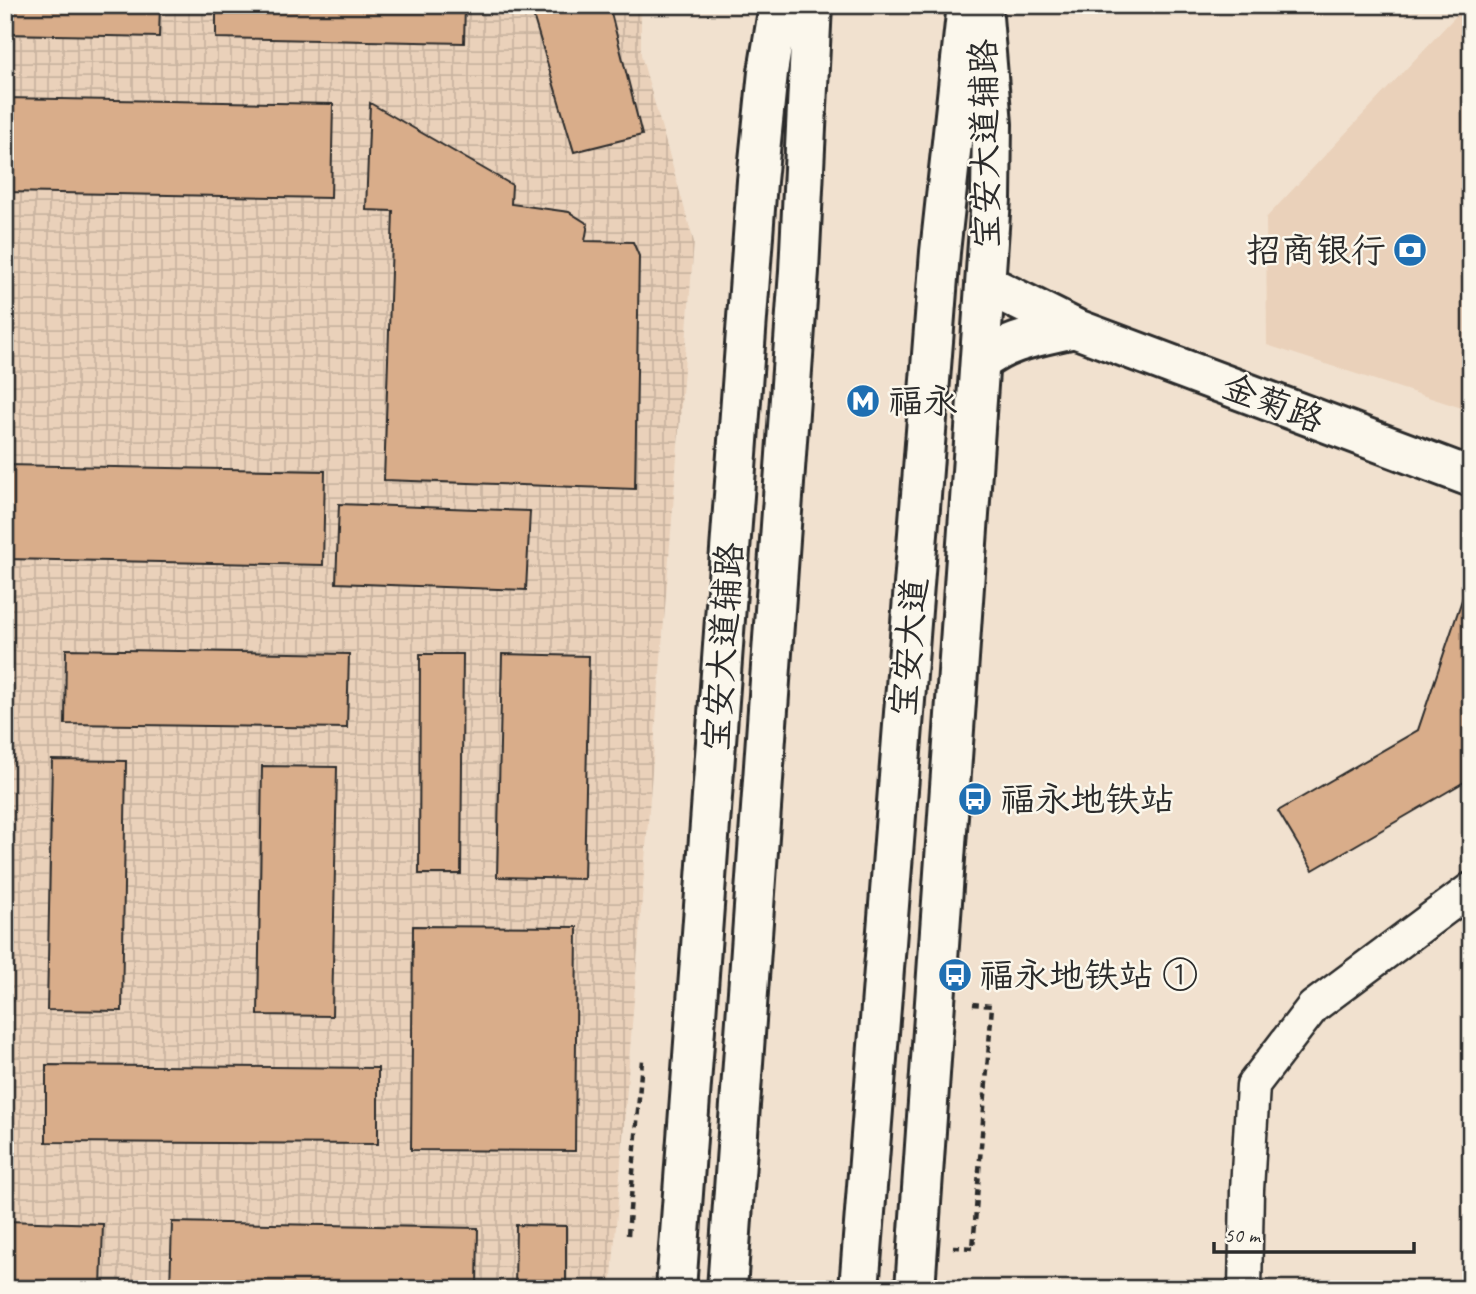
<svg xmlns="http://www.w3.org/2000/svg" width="1476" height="1294" font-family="Caveat,'LXGW WenKai TC',sans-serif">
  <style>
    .built { fill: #ead1ba }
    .industrial { fill: url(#industrial-grid) }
    .building { fill: #d9ad8a; stroke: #2b2b2b; stroke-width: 2 }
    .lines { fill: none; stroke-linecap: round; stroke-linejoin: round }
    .minor-casing { stroke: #2b2b2b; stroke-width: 37 }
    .tertiary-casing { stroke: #2b2b2b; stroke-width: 44 }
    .secondary-casing { stroke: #2b2b2b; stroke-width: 44 }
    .primary-casing { stroke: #2b2b2b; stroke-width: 44 }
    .path { stroke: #2b2b2b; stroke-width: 4.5; stroke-dasharray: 7 5; stroke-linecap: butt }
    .minor { stroke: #fbf7ec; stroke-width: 32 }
    .tertiary { stroke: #fbf7ec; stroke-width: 38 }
    .secondary { stroke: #fbf7ec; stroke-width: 38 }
    .primary { stroke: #fbf7ec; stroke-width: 38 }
    .labels { text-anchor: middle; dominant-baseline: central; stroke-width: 5; stroke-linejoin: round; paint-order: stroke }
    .street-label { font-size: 35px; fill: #2b2b2b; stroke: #fbf7ec }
    .poi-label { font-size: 35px; fill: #2b2b2b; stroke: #fbf7ec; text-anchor: start }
  </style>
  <defs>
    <pattern id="industrial-grid" width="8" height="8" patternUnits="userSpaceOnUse" patternTransform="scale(1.75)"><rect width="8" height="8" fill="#ead1ba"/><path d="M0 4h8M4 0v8" fill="none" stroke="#c9b4a0"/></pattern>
  </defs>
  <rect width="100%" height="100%" fill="#f1e1cf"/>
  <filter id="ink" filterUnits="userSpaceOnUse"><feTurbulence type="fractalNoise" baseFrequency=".0143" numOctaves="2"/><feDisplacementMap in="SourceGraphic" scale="14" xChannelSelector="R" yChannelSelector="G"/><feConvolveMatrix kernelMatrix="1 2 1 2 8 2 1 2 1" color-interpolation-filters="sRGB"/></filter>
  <g filter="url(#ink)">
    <path class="built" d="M 1466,5 L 1471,5 L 1471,411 L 1267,345 L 1266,218 Z"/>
    <path class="industrial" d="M 5,5 L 641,5 L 641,55 L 694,242 L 611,1289 L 5,1289 Z"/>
    <path class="building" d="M 5,5 L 160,5 L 159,37 L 5,34 Z
      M 216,5 L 465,5 L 464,43 L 216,38 Z
      M 530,5 L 609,5 L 642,135 L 574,152 Z
      M 5,98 L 333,104 L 331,198 L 5,192 Z
      M 370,103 L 512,185 L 511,204 L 569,212 L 588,224 L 585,241 L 633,242 L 639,256 L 635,489 L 384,480 L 393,211 L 366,210 Z
      M 5,465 L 325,471 L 323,565 L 5,559 Z
      M 339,504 L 530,511 L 526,590 L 336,583 Z
      M 1471,573 L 1471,778 L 1313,870 L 1278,811 L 1418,730 Z
      M 66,649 L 349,654 L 347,728 L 65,724 Z
      M 420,654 L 463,654 L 461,874 L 419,874 Z
      M 502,654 L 589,656 L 584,879 L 497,877 Z
      M 52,760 L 126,761 L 122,1011 L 47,1010 Z
      M 262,766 L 337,767 L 332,1016 L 258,1015 Z
      M 413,926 L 577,927 L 575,1151 L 411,1150 Z
      M 46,1065 L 378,1068 L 378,1144 L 46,1142 Z
      M 5,1221 L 103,1224 L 101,1289 L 5,1289 Z
      M 172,1222 L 478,1228 L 477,1289 L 170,1289 Z
      M 516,1225 L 566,1226 L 566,1289 L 515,1289 Z"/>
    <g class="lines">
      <g class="minor-casing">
        <path id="minor" d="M 1245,1289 L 1247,1190 L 1253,1085 L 1313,1007 L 1471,889"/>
      </g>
      <g class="tertiary-casing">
        <path id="tertiary" d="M 986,284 L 1074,328 L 1471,477
          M 981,362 C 1007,340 1041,336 1074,328"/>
      </g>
      <g class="secondary-casing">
        <path id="secondary" d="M 676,1289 L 757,181 L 768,72 L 779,5
          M 915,1289 L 991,199 L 992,124 L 982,5"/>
      </g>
      <g class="primary-casing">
        <path id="primary" d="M 727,1289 L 799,271 L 812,5
          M 859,1289 L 940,252 L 967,5"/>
      </g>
      <path class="path" d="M 628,1235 L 642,1060
        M 953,1247 L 973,1248 L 992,1006 L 973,1004"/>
      <use href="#minor" class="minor"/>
      <use href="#tertiary" class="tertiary"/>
      <use href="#secondary" class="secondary"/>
      <use href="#primary" class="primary"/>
    </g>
  </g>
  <defs>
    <g id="bank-disc" transform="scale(1.75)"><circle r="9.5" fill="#1f6fb2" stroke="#fbf7ec"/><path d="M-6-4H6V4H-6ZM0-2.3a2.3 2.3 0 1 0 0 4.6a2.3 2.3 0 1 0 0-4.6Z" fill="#fff"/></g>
    <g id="metro-disc" transform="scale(1.75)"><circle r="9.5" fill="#1f6fb2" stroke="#fbf7ec"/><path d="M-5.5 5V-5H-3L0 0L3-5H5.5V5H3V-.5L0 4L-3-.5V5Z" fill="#fff"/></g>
    <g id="bus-disc" transform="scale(1.75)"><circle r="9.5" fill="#1f6fb2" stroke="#fbf7ec"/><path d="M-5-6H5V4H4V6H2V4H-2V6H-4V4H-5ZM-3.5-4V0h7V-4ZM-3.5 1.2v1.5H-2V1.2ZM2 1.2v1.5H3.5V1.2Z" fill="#fff"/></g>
  </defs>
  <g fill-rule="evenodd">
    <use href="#bank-disc" x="1410" y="250"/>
    <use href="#metro-disc" x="863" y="401"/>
    <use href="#bus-disc" x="975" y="799"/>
    <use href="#bus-disc" x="955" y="975"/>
  </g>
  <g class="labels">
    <g class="street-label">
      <text transform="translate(985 144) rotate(-91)">宝安大道辅路</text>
      <text transform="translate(1273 403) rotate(21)">金菊路</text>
      <text transform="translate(723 647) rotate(-86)">宝安大道辅路</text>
      <text transform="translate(909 647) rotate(-85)">宝安大道</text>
    </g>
    <g class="poi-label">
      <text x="1386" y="250" text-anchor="end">招商银行</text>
      <text x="888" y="401">福永</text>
      <text x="1000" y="799">福永地铁站</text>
      <text x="979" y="975">福永地铁站 ①</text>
    </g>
  </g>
  <rect width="1476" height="1294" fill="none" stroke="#fbf7ec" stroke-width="28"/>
  <rect x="14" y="14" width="1448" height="1266" fill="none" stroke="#2b2b2b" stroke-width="2.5" filter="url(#ink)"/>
  <path d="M1214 1242v10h200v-10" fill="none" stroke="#2b2b2b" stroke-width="3.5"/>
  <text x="1224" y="1242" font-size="21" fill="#2b2b2b" stroke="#fbf7ec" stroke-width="5" paint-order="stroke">50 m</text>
</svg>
